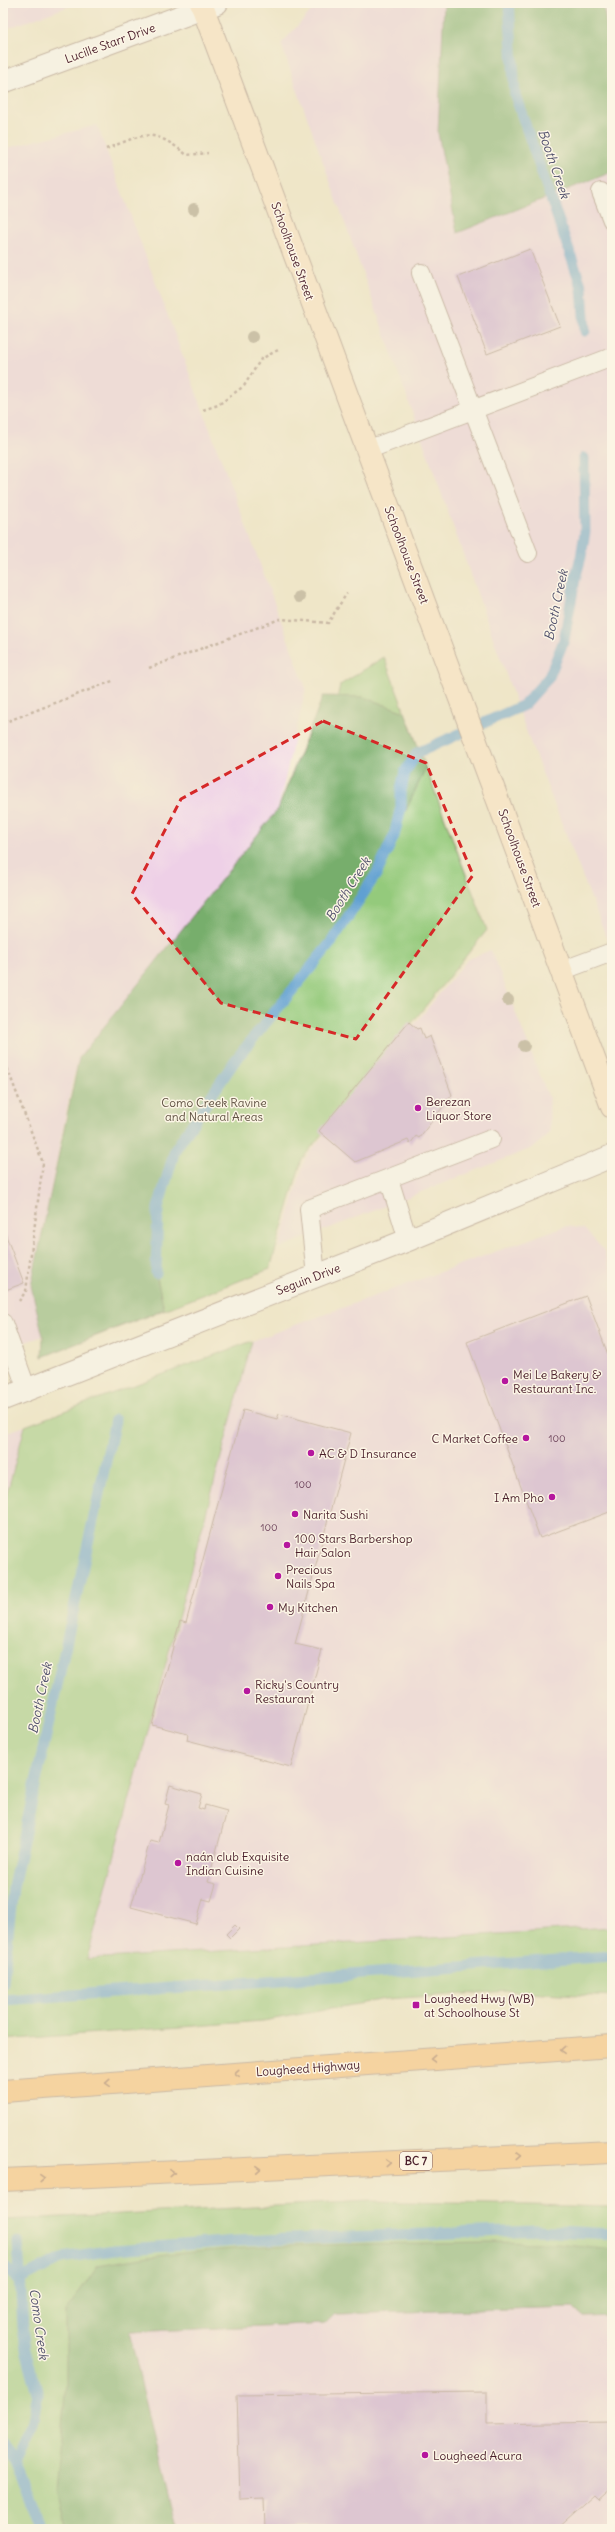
<svg xmlns="http://www.w3.org/2000/svg" width="615" height="2532" font-family="Delius,sans-serif">
  <style>
    .built { fill: #eed0e7 }
    .green { fill: #94ca7c; stroke: #6f7454 }
    .forest { fill: #77ae6c; stroke: #60664c }
    .lines { fill: none; stroke-linecap: round; stroke-linejoin: round }
    .stream { stroke: #60a0d2; stroke-width: 11 }
    .building { fill: #c79fdb }
    .lane-casing { stroke: #9c827a; stroke-width: 20 }
    .street-casing { stroke: #9c827a; stroke-width: 24 }
    .secondary-casing { stroke: #9c827a; stroke-width: 24 }
    .primary-casing { stroke: #9c827a; stroke-width: 24 }
    .path { stroke: #9c827a; stroke-width: 2.5; stroke-dasharray: 3 3; stroke-linecap: butt }
    .lane { stroke: #fff; stroke-width: 18 }
    .street { stroke: #fff; stroke-width: 22 }
    .secondary { stroke: #fee5c5; stroke-width: 22 }
    .primary { stroke: #fcbd6f; stroke-width: 22 }
    .tree { fill: #a0957f }
    .oneway { stroke: #9a664a }
    .marked { fill: none; stroke: #d62828; stroke-width: 3; stroke-dasharray: 8 5; stroke-linejoin: round }
    .poi-dot { fill: #b5179e; stroke: #fcf5e5; stroke-width: 1.5 }
    .labels { text-anchor: middle; dominant-baseline: central; stroke-width: 3; stroke-linejoin: round; paint-order: stroke }
    .number-label { font-size: 10px; fill: #693f57 }
    .shield { fill: #fcf5e5; stroke: #7f5f63; stroke-width: 1 }
    .shield-label { font-size: 11px; font-weight: bold; fill: #4a1f2b }
    .street-label { font-size: 12px; fill: #4a1f2b; stroke: #fcf5e5 }
    .poi-label { font-size: 12px; fill: #4a1f2b; stroke: #fcf5e5; text-anchor: start }
    .park-label { font-size: 12px; fill: #605243; stroke: #fcf5e5 }
    .water-label { font-size: 13px; font-style: italic; fill: #53536e; stroke: #fcf5e5 }
  </style>
  <rect width="100%" height="100%" fill="#fcf5e5"/>
  <filter id="ink" filterUnits="userSpaceOnUse"><feTurbulence type="fractalNoise" baseFrequency=".025" numOctaves="2"/><feDisplacementMap in="SourceGraphic" scale="8" xChannelSelector="R" yChannelSelector="G"/><feConvolveMatrix kernelMatrix="1 2 1 2 8 2 1 2 1" color-interpolation-filters="sRGB"/></filter>
  <filter id="wash" filterUnits="userSpaceOnUse"><feTurbulence type="fractalNoise" baseFrequency=".012" numOctaves="4" result="noise"/><feDisplacementMap in="SourceGraphic" scale="16" xChannelSelector="R" yChannelSelector="G"/><feGaussianBlur stdDeviation="0.9" result="paint"/><feColorMatrix in="noise" values="0 0 0 0 0 0 0 0 0 0 0 0 0 0 0 0 0 1.4 0 .05"/><feComposite in="paint" operator="in"/></filter>
  <g filter="url(#wash)">
    <rect width="100%" height="100%" fill="#efe6c8"/>
    <path class="built" d="M 3,3 L 78,3 L 3,30 Z
      M 326,3 L 612,3 L 612,952 L 532,747 L 281,44 L 314,8 Z
      M 97,125 L 306,688 L 278,809 L 79,1058 L 73,1078 L 31,1286 L 43,1336 L 3,1350 L 3,149 Z
      M 491,950 L 549,1098 L 550,1133 L 535,1147 L 279,1248 L 305,1158 L 467,960 Z
      M 565,1226 L 584,1229 L 603,1249 L 612,1274 L 612,1927 L 87,1960 L 252,1341 Z
      M 25,1426 L 3,1508 L 3,1434 Z
      M 573,2307 L 584,2317 L 612,2316 L 612,2529 L 177,2529 L 170,2511 L 129,2332 L 326,2323 L 335,2314 Z"/>
    <path class="green" d="M 384,657 L 487,930 L 302,1159 L 270,1269 L 42,1357 L 120,1064 L 308,835 L 340,685 Z
      M 252,1341 L 87,1959 L 612,1927 L 612,1997 L 510,1991 L 386,1999 L 263,2021 L 3,2040 L 3,1508 L 25,1426 Z
      M 371,2201 L 612,2207 L 612,2316 L 584,2317 L 573,2307 L 335,2314 L 326,2323 L 129,2332 L 170,2511 L 177,2529 L 3,2529 L 3,2220 Z"/>
    <path class="forest" d="M 444,3 L 603,3 L 612,66 L 612,172 L 457,233 L 438,133 Z
      M 323,696 L 363,697 L 405,712 L 426,767 L 377,873 L 330,944 L 234,1062 L 175,1150 L 158,1208 L 156,1273 L 164,1309 L 42,1357 L 43,1336 L 31,1286 L 79,1058 L 278,809 Z
      M 485,2242 L 556,2243 L 612,2249 L 612,2316 L 584,2317 L 573,2307 L 335,2314 L 326,2323 L 129,2332 L 176,2529 L 66,2529 L 56,2491 L 66,2383 L 66,2311 L 98,2265 C 224,2242 356,2245 485,2242 Z"/>
    <g class="lines">
      <path class="stream" d="M 509,3 L 515,95 L 582,288 L 585,331
        M 156,1273 L 158,1208 L 175,1150 L 234,1062 L 330,944 L 377,873 L 394,836 L 401,807 L 401,790 L 405,772 L 417,753 L 524,705 L 549,677 L 564,640 L 575,579 L 581,557 L 585,532 L 584,458
        M 3,1983 L 13,1887 L 115,1420
        M 3,2000 L 612,1956
        M 3,2012 L 5,2026
        M 18,2242 L 23,2326 L 26,2349 L 38,2394 L 32,2424 L 14,2462 L 43,2529
        M 3,2266 L 19,2280
        M 19,2280 L 62,2258 L 114,2250 L 237,2241 L 537,2230 L 612,2234
        M 3,2444 L 14,2462"/>
    </g>
    <g id="blocks">
      <path class="building" d="M 530,249 L 560,326 L 487,354 L 458,277 Z
        M 409,1022 L 417,1029 L 420,1028 L 424,1039 L 430,1036 L 452,1095 L 419,1138 L 416,1136 L 410,1144 L 408,1140 L 355,1162 L 319,1131 Z
        M 3,1228 L 24,1283 L 3,1291 Z
        M 586,1296 L 612,1365 L 612,1511 L 540,1538 L 467,1342 Z
        M 243,1410 L 277,1419 L 279,1414 L 351,1433 L 295,1644 L 322,1650 L 291,1767 L 187,1740 L 188,1734 L 152,1725 L 180,1621 L 186,1623 Z
        M 170,1785 L 202,1794 L 198,1808 L 204,1810 L 205,1805 L 227,1811 L 208,1882 L 216,1884 L 211,1901 L 203,1899 L 196,1924 L 131,1907 L 150,1841 L 159,1843 L 169,1805 L 165,1804 Z
        M 235,1925 L 239,1929 L 230,1938 L 226,1934 Z
        M 487,2392 L 487,2424 L 612,2422 L 612,2487 L 598,2499 L 594,2495 L 556,2529 L 265,2529 L 264,2498 L 240,2499 L 237,2395 Z"/>
    </g>
  </g>
  <g filter="url(#ink)">
    <use href="#blocks" fill-opacity="0" stroke="#9c827a" stroke-width="1"/>
    <g class="lines">
      <g class="lane-casing">
        <path id="lane" d="M 601,192 L 612,220
          M 421,273 L 528,553
          M 367,450 L 612,357
          M 561,971 L 612,952
          M 389,1179 L 408,1240
          M 316,1276 L 309,1209 L 491,1139
          M 3,1323 L 27,1390"/>
      </g>
      <g class="street-casing">
        <path id="street" d="M 3,82 L 217,3
          M 3,1399 L 408,1240 L 612,1156"/>
      </g>
      <g class="secondary-casing">
        <path id="secondary" d="M 201,3 L 612,1107"/>
      </g>
      <g class="primary-casing">
        <path id="primary" d="M 3,2091 L 612,2046
          M 3,2180 L 612,2152"/>
      </g>
      <path class="path" d="M 106,149 C 147,133 151,127 187,155 L 208,153
        M 203,410 L 218,405 L 244,386 L 261,359 L 280,349
        M 149,668 L 280,619 L 328,623 L 347,593
        M 3,723 L 115,680
        M 3,1057 L 43,1163 L 26,1291 L 19,1301"/>
      <use href="#lane" class="lane"/>
      <use href="#street" class="street"/>
      <use href="#secondary" class="secondary"/>
      <use href="#primary" class="primary"/>
    </g>
    <g class="tree">
      <circle cx="194" cy="209" r="6"/>
      <circle cx="252" cy="337" r="6"/>
      <circle cx="299" cy="597" r="6"/>
      <circle cx="508" cy="1000" r="6"/>
      <circle cx="524" cy="1046" r="6"/>
    </g>
    <defs><path id="oneway-chevron" d="M-2-3.5L2.5 0L-2 3.5" fill="none" stroke-width="1.6" stroke-linecap="round" stroke-linejoin="round"/></defs>
    <g class="oneway">
      <use href="#oneway-chevron" transform="translate(563 2050) rotate(176)"/>
      <use href="#oneway-chevron" transform="translate(433 2059) rotate(176)"/>
      <use href="#oneway-chevron" transform="translate(237 2073) rotate(176)"/>
      <use href="#oneway-chevron" transform="translate(108 2083) rotate(176)"/>
      <use href="#oneway-chevron" transform="translate(518 2156) rotate(-3)"/>
      <use href="#oneway-chevron" transform="translate(388 2163) rotate(-3)"/>
      <use href="#oneway-chevron" transform="translate(258 2169) rotate(-3)"/>
      <use href="#oneway-chevron" transform="translate(172 2173) rotate(-3)"/>
      <use href="#oneway-chevron" transform="translate(42 2178) rotate(-3)"/>
    </g>
  </g>
  <path d="M0 0H615V2532H0ZM 323,721 L 426,763 L 473,875 L 356,1039 L 221,1003 L 132,894 L 181,799 Z" fill="#efe6c8" fill-opacity=".55" fill-rule="evenodd"/>
  <path class="marked" d="M 323,721 L 426,763 L 473,875 L 356,1039 L 221,1003 L 132,894 L 181,799 Z"/>
  <g class="poi-dot">
    <circle cx="418" cy="1108" r="4"/>
    <circle cx="505" cy="1381" r="4"/>
    <circle cx="526" cy="1438" r="4"/>
    <circle cx="311" cy="1453" r="4"/>
    <circle cx="552" cy="1497" r="4"/>
    <circle cx="295" cy="1514" r="4"/>
    <circle cx="287" cy="1545" r="4"/>
    <circle cx="278" cy="1576" r="4"/>
    <circle cx="270" cy="1607" r="4"/>
    <circle cx="247" cy="1691" r="4"/>
    <circle cx="178" cy="1863" r="4"/>
    <rect x="412" y="2001" width="8" height="8" rx="2"/>
    <circle cx="425" cy="2455" r="4"/>
  </g>
  <g class="labels">
    <g class="number-label">
      <text x="557" y="1438">100</text>
      <text x="303" y="1484">100</text>
      <text x="269" y="1527">100</text>
    </g>
    <rect class="shield" x="400" y="2152" width="32" height="18" rx="3"/>
    <g class="shield-label">
      <text x="416" y="2161">BC 7</text>
    </g>
    <g class="street-label">
      <text transform="translate(110 43) rotate(-20)">Lucille Starr Drive</text>
      <text transform="translate(293 251) rotate(70)">Schoolhouse Street</text>
      <text transform="translate(407 555) rotate(69)">Schoolhouse Street</text>
      <text transform="translate(520 858) rotate(70)">Schoolhouse Street</text>
      <text transform="translate(308 1279) rotate(-21)">Seguin Drive</text>
      <text transform="translate(308 2068) rotate(-4)">Lougheed Highway</text>
    </g>
    <g class="poi-label">
      <text x="426" y="1101">Berezan<tspan x="426" dy="14">Liquor Store</tspan></text>
      <text x="513" y="1374">Mei Le Bakery &amp;<tspan x="513" dy="14">Restaurant Inc.</tspan></text>
      <text x="518" y="1438" text-anchor="end">C Market Coffee</text>
      <text x="319" y="1453">AC &amp; D Insurance</text>
      <text x="544" y="1497" text-anchor="end">I Am Pho</text>
      <text x="303" y="1514">Narita Sushi</text>
      <text x="295" y="1538">100 Stars Barbershop<tspan x="295" dy="14">Hair Salon</tspan></text>
      <text x="286" y="1569">Precious<tspan x="286" dy="14">Nails Spa</tspan></text>
      <text x="278" y="1607">My Kitchen</text>
      <text x="255" y="1684">Ricky's Country<tspan x="255" dy="14">Restaurant</tspan></text>
      <text x="186" y="1856">naán club Exquisite<tspan x="186" dy="14">Indian Cuisine</tspan></text>
      <text x="424" y="1998">Lougheed Hwy (WB)<tspan x="424" dy="14">at Schoolhouse St</tspan></text>
      <text x="433" y="2455">Lougheed Acura</text>
    </g>
    <g class="park-label">
      <text x="214" y="1102">Como Creek Ravine<tspan x="214" dy="14">and Natural Areas</tspan></text>
    </g>
    <g class="water-label">
      <text transform="translate(554 164) rotate(71)">Booth Creek</text>
      <text transform="translate(556 605) rotate(-78)">Booth Creek</text>
      <text transform="translate(348 889) rotate(-58)">Booth Creek</text>
      <text transform="translate(40 1698) rotate(-78)">Booth Creek</text>
      <text transform="translate(39 2324) rotate(82)">Como Creek</text>
    </g>
  </g>
  <rect width="615" height="2532" fill="none" stroke="#fcf5e5" stroke-width="16"/>
</svg>
